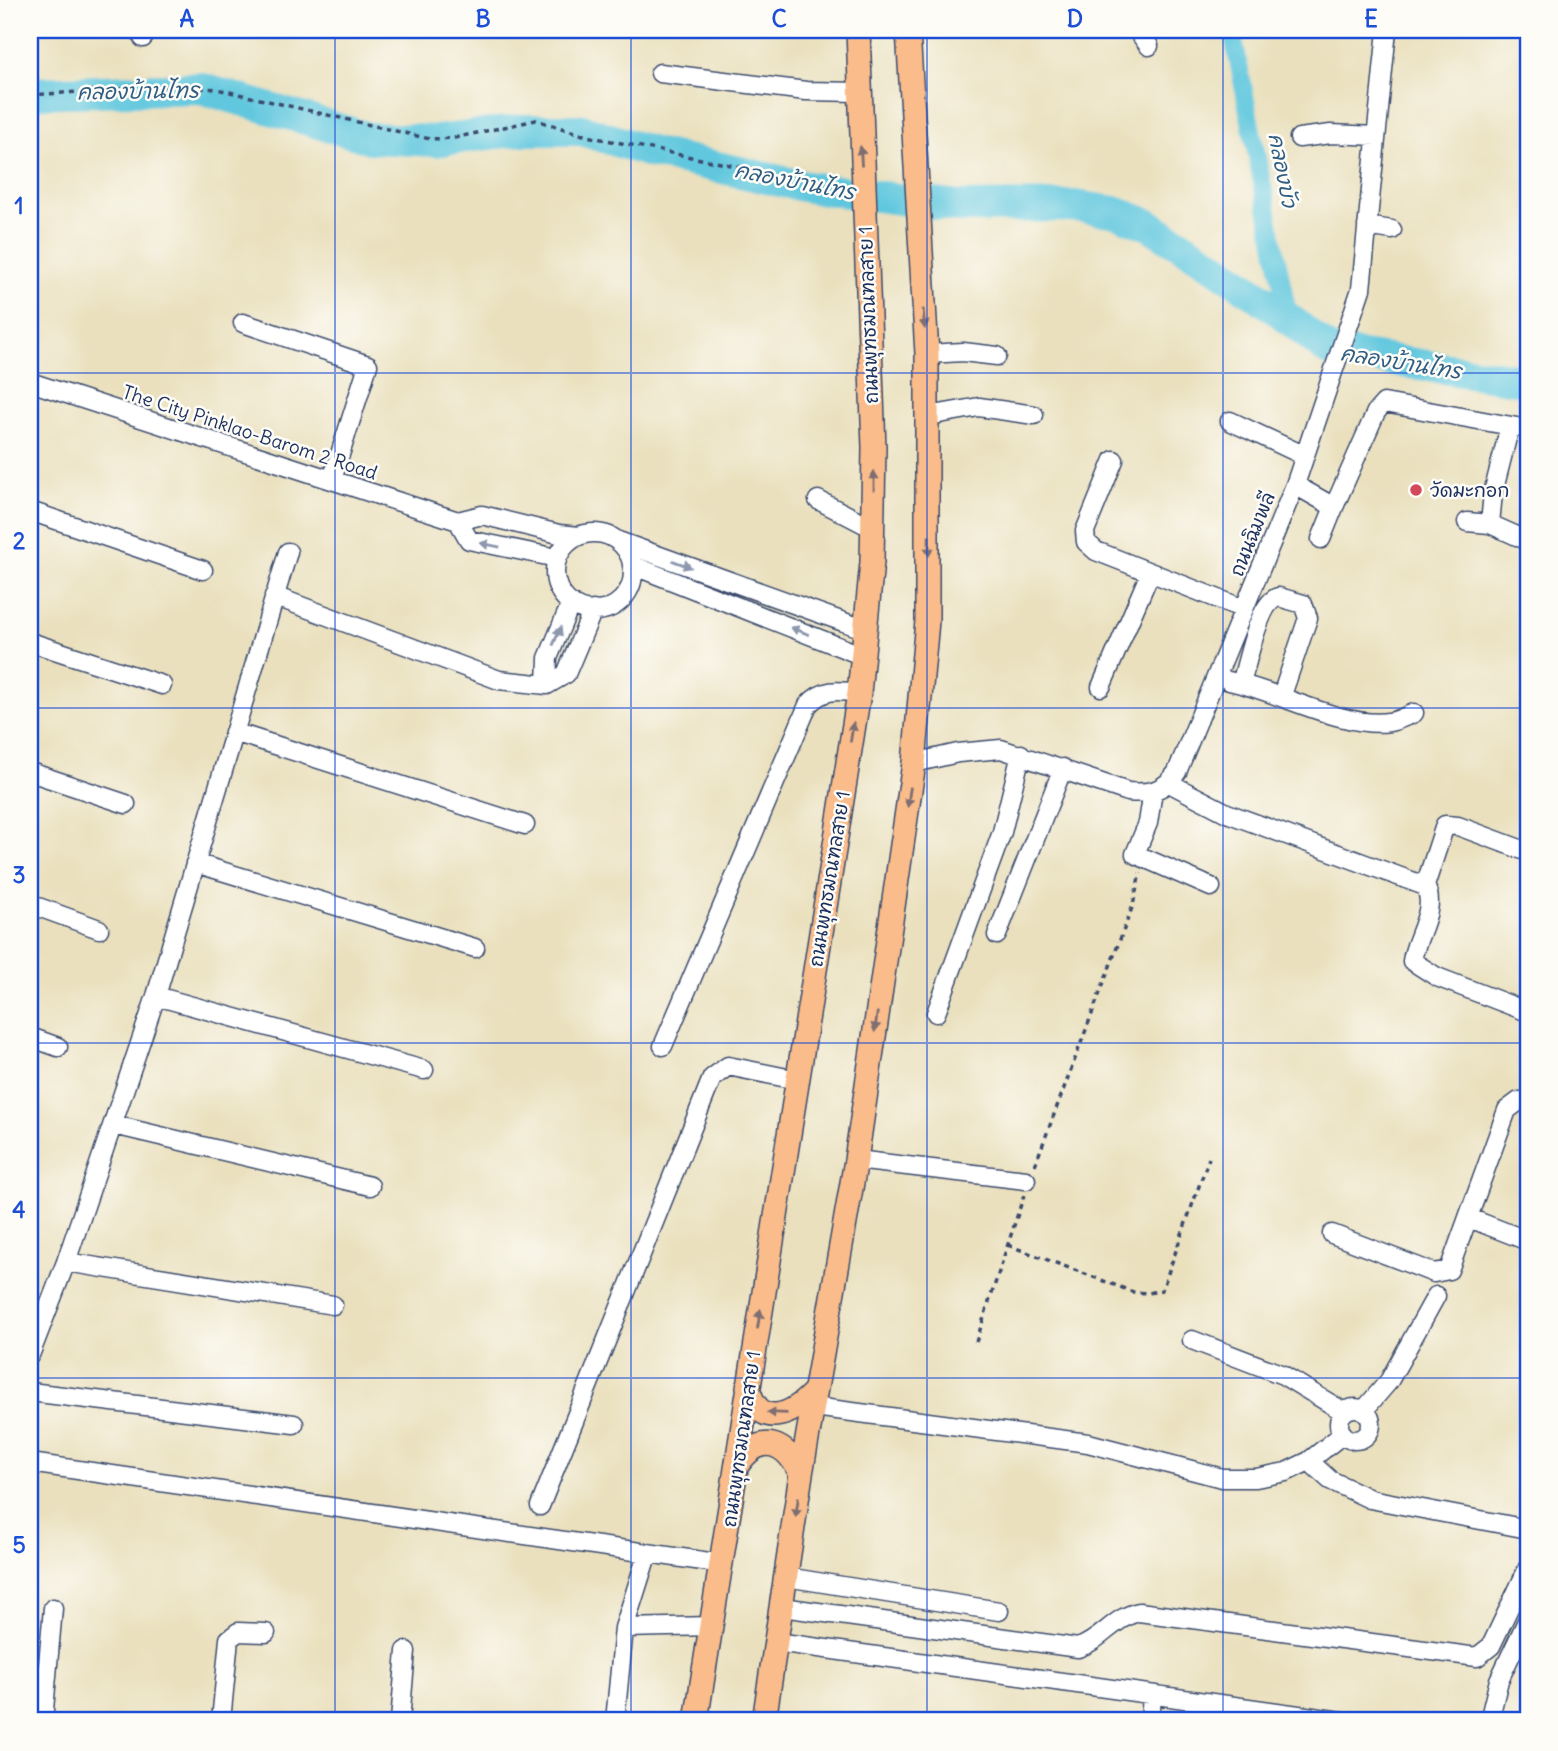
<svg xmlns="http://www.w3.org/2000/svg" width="1558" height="1751" font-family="Delius,'Playpen Sans Thai',sans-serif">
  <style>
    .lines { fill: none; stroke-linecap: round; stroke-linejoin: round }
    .canal { stroke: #61c7de; stroke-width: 18 }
    .river { stroke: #61c7de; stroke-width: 32 }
    .minor-casing { stroke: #3a4a6c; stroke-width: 21 }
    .major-casing { stroke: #3a4a6c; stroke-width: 26 }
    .path { stroke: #3a4a6c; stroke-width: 3.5; stroke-dasharray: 5 5; stroke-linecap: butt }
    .minor { stroke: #fff; stroke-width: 18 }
    .major { stroke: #f9bc8a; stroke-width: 23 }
    .oneway { fill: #7f6e72 }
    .oneway2 { fill: #8d97ae }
    .grid { fill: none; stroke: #1d4ed8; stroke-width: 2; stroke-opacity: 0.55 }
    .poi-dot { fill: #d1495b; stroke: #fdfcf7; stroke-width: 2.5 }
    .labels { text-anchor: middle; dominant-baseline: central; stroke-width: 5; stroke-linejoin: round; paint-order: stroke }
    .street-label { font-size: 19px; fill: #1b2f5e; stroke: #fdfcf7 }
    .poi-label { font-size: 19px; fill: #1b2f5e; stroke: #fdfcf7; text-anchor: start }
    .water-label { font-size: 21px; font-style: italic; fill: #305d84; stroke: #fdfcf7 }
    .neatline { fill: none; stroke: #1d4ed8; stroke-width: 2.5 }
    .grid-label { font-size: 23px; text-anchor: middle; font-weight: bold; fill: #1d4ed8 }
  </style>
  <rect width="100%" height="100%" fill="#fdfcf7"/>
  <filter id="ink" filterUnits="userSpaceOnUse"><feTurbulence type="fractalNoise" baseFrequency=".0143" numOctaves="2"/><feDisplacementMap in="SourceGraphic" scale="14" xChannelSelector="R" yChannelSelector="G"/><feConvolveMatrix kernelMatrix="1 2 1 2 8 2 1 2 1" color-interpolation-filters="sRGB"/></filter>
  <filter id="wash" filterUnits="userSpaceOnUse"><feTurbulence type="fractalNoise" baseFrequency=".00686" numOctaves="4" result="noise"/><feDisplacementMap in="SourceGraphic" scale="28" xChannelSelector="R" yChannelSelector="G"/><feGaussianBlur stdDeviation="1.57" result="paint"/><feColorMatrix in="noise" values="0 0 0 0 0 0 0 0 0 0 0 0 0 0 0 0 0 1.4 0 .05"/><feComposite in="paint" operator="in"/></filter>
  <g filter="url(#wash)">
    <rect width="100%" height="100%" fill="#eae0bd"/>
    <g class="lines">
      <path class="canal" d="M 1232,30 L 1289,319"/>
      <path class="river" d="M 30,93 L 200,88 L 369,138 L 436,141 L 521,130 L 582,130 L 650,152 L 807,187 L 959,207 L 1075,206 L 1116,212 L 1149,225 L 1210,263 L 1274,307 L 1329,351 L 1528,381"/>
    </g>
  </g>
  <g filter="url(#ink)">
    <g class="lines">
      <g class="minor-casing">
        <path id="minor" d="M 1137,30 L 1149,46
          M 143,38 L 144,30
          M 660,73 L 806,91 L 859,92
          M 1299,138 L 1331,134 L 1376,136
          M 1367,226 L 1392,230
          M 243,323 L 368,365 L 332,480
          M 927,354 L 963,352 L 997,356
          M 30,382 L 458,521
          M 928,416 L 979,407 L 1034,415
          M 1230,421 L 1305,456
          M 1510,426 L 1493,493 L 1490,524 L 1528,541
          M 1114,460 L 1085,531 L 1086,542 L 1096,551 L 1244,609
          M 1295,485 L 1334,507 L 1376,412 L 1384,403 L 1528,429
          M 818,500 L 874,529
          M 30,511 L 203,570
          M 1467,522 L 1490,524
          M555 572a39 39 0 1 1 78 0a39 39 0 1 1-78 0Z
          M 1321,539 L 1334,507
          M 618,541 L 866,630
          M 557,558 L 469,540 L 458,521 L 482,515 L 559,534 L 579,536
          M 632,565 L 863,656
          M 274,596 L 499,680 L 547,685
          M 571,603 L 548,658 L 547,685 L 566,674 L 593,610
          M 30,642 L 162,685
          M 1229,681 C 1276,690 1344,729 1389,722 C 1397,721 1406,716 1414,713
          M 1241,684 C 1247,664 1259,600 1279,597 L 1303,604 L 1308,618 L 1282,695
          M 1101,687 L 1150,573
          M 234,732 L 525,825
          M 914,763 L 958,753 L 1001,749 L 1128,792 C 1150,794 1164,791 1177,772 L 1295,485 L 1361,289 L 1387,30
          M 30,772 L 126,804
          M 1169,783 L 1227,813 L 1425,886 C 1438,909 1415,937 1412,961 L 1437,977 L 1528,1012
          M 1153,791 L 1148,823 L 1135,854 L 1211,887
          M 195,863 L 475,948
          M 1425,886 L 1445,825 L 1458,826 L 1528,852
          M 30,904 L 99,929
          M 997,935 L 1063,768
          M 156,996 L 424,1070
          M 936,1013 L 1002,832 L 1021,754
          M 30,1037 L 58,1047
          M 663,1046 L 808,705 C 823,688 837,690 859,693
          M 114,1125 L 370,1186
          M 856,1160 L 1026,1180
          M 1469,1218 L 1528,1241
          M 1332,1234 L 1434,1273 L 1449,1270 L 1507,1110 L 1519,1101 L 1528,1102
          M 66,1262 L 333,1305
          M 1192,1340 L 1283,1375 L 1344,1412
          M 30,1355 L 66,1262 L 156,996 L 288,552
          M 30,1392 L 294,1424
          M 814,1407 L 1088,1443 L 1222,1478 L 1256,1478 L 1286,1472 L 1309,1461 L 1343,1434
          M1339 1424a16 16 0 1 1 32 0a16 16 0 1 1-32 0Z
          M 1364,1410 L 1389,1381 L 1436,1296
          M 1309,1461 L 1330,1480 L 1370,1499 L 1528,1529
          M 30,1463 L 723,1564
          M 540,1506 L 712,1078 L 728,1066 L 797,1080
          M 786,1577 L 999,1611
          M 782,1607 L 1078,1648 C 1102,1640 1114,1617 1139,1612 L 1477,1657 L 1491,1646 L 1528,1568
          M 624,1628 L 713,1626
          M 776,1642 L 1342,1721
          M 43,1721 L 53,1608
          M 221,1721 L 229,1639 L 238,1632 L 266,1633
          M 400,1721 L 406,1651
          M 615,1721 L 624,1628 L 647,1555
          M 1150,1721 L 1152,1696
          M 1489,1721 L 1499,1680 L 1528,1619"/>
      </g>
      <g class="major-casing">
        <path id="major" d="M 748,1387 C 758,1431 792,1416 815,1391
          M 738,1464 C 762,1431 786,1443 801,1474
          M 696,1721 L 859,693 L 872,562 L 874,447 L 858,30
          M 764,1721 L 801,1474 L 856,1160 L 914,763 L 927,621 L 927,354 L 908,30"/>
      </g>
      <path class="path" d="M 30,95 L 174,86 L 217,89 L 430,139 L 454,138 L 536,120 L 587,136 L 824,184
        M 1035,1165 L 1133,905 L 1140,873
        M 1008,1245 L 1133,1292 L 1149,1293 L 1162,1290 L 1209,1158
        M 976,1342 L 1024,1195"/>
      <use href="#minor" class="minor"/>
      <use href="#major" class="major"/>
    </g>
    <defs><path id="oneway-solid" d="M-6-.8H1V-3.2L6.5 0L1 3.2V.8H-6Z" transform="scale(1.75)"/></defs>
    <g class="oneway">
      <use href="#oneway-solid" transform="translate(861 156) rotate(-93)"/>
      <use href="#oneway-solid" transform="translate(924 319) rotate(85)"/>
      <use href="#oneway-solid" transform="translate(874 481) rotate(-90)"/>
      <use href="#oneway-solid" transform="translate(929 546) rotate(91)"/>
      <use href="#oneway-solid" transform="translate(852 732) rotate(-81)"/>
      <use href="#oneway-solid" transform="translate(909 797) rotate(98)"/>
      <use href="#oneway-solid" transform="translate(876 1022) rotate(98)"/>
      <use href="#oneway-solid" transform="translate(759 1319) rotate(-81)"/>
      <use href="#oneway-solid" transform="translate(777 1413) rotate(-178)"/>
      <use href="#oneway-solid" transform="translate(797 1507) rotate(98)"/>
    </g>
    <g class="oneway2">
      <use href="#oneway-solid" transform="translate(490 545) rotate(-168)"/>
      <use href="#oneway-solid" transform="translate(682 564) rotate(20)"/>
      <use href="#oneway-solid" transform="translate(800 631) rotate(-158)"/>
      <use href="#oneway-solid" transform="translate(557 636) rotate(-67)"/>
    </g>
  </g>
  <path class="grid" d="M 335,30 L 335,1721M 631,30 L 631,1721M 927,30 L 927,1721M 1223,30 L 1223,1721M 30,373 L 1528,373M 30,708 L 1528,708M 30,1043 L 1528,1043M 30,1378 L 1528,1378"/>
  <circle class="poi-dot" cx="1416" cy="490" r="7"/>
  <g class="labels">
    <g class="street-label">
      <text transform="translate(868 315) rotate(-92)">ถนนพุทธมณฑลสาย 1</text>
      <text transform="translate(250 432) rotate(18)">The City Pinklao-Barom 2 Road</text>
      <text transform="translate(1252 534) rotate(-68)">ถนนฉิมพลี</text>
      <text transform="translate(829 879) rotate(-81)">ถนนพุทธมณฑลสาย 1</text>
      <text transform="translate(741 1439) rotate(-82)">ถนนพุทธมณฑลสาย 1</text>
    </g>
    <g class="poi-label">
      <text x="1430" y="490">วัดมะกอก</text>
    </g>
    <g class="water-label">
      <text transform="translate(138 91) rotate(-1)">คลองบ้านไทร</text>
      <text transform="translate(1283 170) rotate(79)">คลองบัว</text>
      <text transform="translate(795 181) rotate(11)">คลองบ้านไทร</text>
      <text transform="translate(1401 362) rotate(9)">คลองบ้านไทร</text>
    </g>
  </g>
  <rect width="1558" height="1751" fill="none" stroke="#fdfcf7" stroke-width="77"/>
  <rect x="38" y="38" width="1482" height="1674" class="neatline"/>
  <g class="grid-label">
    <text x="187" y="27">A</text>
    <text x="483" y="27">B</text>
    <text x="779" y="27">C</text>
    <text x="1075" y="27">D</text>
    <text x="1371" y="27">E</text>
    <text x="19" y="214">1</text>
    <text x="19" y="549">2</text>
    <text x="19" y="883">3</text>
    <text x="19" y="1218">4</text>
    <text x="19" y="1553">5</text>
  </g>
</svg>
